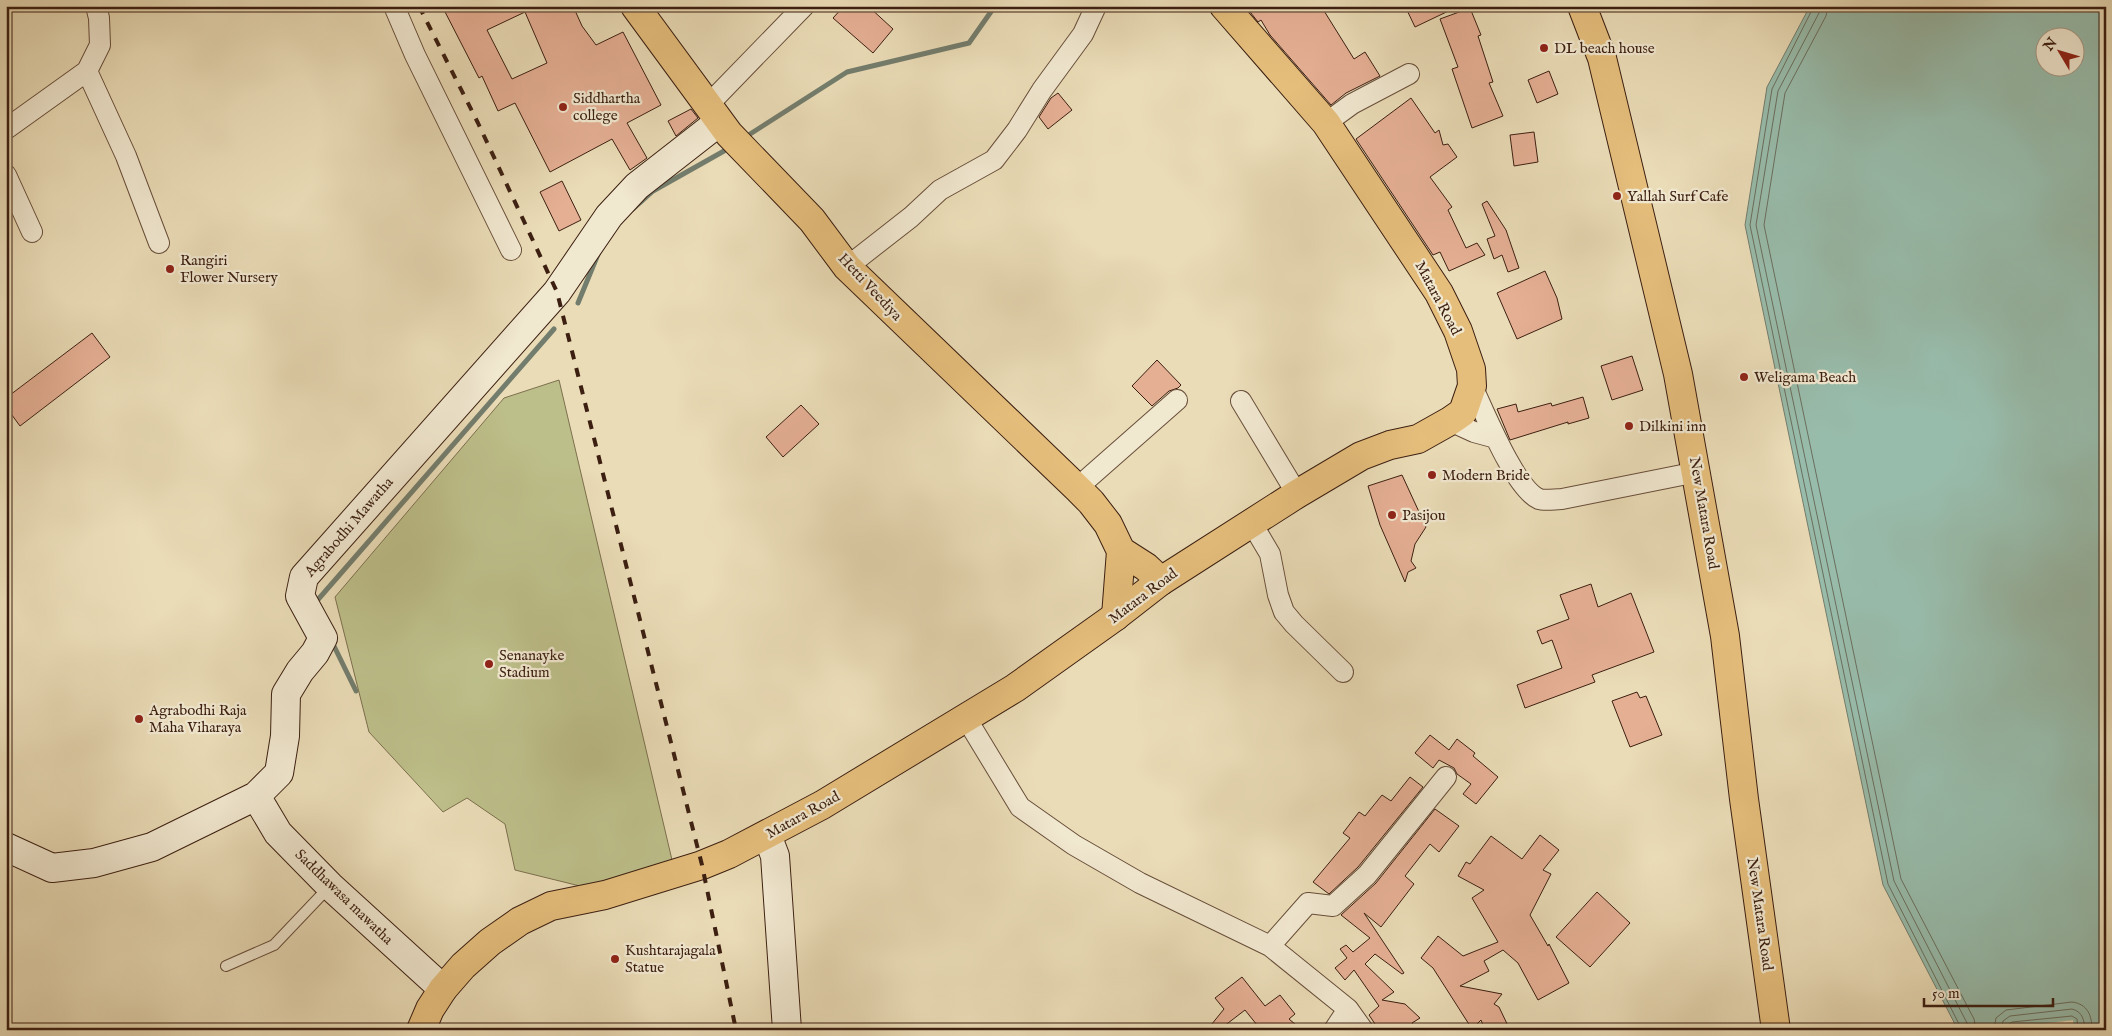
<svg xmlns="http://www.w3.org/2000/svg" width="2112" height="1036" font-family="'IM FELL English',serif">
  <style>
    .green { fill: #bdbf8a; stroke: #7c6f4e }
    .water { fill: #98bcab; stroke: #737d6d; fill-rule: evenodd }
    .pier { fill: #eadcb7 }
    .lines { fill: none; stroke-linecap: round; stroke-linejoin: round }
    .shore { stroke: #6a6e5e; stroke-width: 1 }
    .stream { stroke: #737d6d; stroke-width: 5 }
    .building { fill: #e5af94; stroke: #3c1f11; fill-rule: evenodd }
    .lane-casing { stroke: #684e3a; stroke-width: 12 }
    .street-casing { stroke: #684e3a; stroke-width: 22 }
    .secondary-casing { stroke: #3c1f11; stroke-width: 30 }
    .primary-casing { stroke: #3c1f11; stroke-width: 30 }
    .highway-casing { stroke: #3c1f11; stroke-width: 30 }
    .lane { stroke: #f1e8d0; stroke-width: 10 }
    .street { stroke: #f1e8d0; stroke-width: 20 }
    .secondary { stroke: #f1e8d0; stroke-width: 28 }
    .primary { stroke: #e5be7c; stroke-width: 28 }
    .highway { stroke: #e5be7c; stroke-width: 28 }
    .rail { stroke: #3c1f11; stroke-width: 4; stroke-dasharray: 9 9; stroke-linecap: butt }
    .poi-dot { fill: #8f2418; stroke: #f1e8d0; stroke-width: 2 }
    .labels { text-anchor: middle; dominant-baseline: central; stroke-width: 4.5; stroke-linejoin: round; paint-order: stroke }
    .poi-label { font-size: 15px; fill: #3c1f11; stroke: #f1e8d0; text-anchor: start }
    .street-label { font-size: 15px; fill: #3c1f11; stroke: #f1e8d0 }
  </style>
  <rect width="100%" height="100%" fill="#eadcb7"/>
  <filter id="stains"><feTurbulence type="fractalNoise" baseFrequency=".004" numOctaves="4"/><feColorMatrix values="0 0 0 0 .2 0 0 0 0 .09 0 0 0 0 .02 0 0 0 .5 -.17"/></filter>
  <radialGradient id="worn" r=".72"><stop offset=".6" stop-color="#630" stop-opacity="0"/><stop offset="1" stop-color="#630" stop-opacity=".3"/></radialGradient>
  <path class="green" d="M 559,380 L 672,860 L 584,887 L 515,870 L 505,824 L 467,798 L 443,812 L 369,732 L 335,597 L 504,398 Z"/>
  <path class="water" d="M 1810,6 L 2106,6 L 2106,1030 L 2074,1030 L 2072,1021 L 1992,1030 L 1958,1030 L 1883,885 L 1745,225 L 1767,87 ZM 2044,38 L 2074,38 L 2074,68 L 2044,68 Z"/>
  <path class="pier" d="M 2073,1020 L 2074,1030 L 2071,1030 L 2071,1023 L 2014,1030 L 1992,1030 Z"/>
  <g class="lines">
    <path class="shore" d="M 1814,6 L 1772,89 L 1750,225 L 1888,884 L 1962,1030
      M 1821,6 L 1819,13 L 1778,91 L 1756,225 L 1894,881 L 1967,1023 L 1968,1030
      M 1828,6 L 1826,16 L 1785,93 L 1764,225 L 1901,879 L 1974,1019 L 1976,1030
      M 1994,1030 L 1996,1018 L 2006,1010 L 2072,1002 C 2088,1004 2092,1016 2092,1030
      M 2001,1030 L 2003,1021 L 2010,1016 L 2072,1009 C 2083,1012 2084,1020 2085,1030
      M 2007,1030 L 2008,1025 L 2012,1022 L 2072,1016 L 2077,1019 L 2078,1030"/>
    <path class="stream" d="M 747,136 L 847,72 L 969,43 L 995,6
      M 633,209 L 653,191 L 724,151
      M 578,303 L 599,252
      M 315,603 L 554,329
      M 332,642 L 356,691"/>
  </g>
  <path class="building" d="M 442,6 L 573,6 L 582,26 L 596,45 L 623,32 L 661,105 L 627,123 L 647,158 L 630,170 L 612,139 L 550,172 L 515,103 L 498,111 L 482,76 L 479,78 ZM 525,12 L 547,63 L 512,79 L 487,30 Z
    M 844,6 L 868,6 L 893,29 L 873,53 L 833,18 Z
    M 1249,6 L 1321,6 L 1354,59 L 1365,52 L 1380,76 L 1346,93 L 1331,105 L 1270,35 L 1261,20 L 1258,22 L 1247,8 Z
    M 1405,6 L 1459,6 L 1415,27 Z
    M 1470,8 L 1481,35 L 1478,36 L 1493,82 L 1489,83 L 1503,116 L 1472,128 L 1452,69 L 1458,67 L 1440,19 Z
    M 1549,71 L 1558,94 L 1537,103 L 1528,80 Z
    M 1058,93 L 1072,110 L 1048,129 L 1039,117 L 1051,98 Z
    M 1411,98 L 1435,133 L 1439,130 L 1443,145 L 1448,144 L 1457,157 L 1430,177 L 1452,207 L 1448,210 L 1466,248 L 1477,243 L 1485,255 L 1449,271 L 1440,252 L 1433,255 L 1356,139 Z
    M 691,109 L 698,118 L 676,136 L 668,121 Z
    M 1534,132 L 1538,162 L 1514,166 L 1510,135 Z
    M 562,181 L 581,220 L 559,231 L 540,192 Z
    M 1487,201 L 1506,230 L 1519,268 L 1508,272 L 1502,255 L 1494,259 L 1487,239 L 1495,236 L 1482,204 Z
    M 1545,271 L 1557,298 L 1562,319 L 1517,339 L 1497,293 Z
    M 92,333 L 110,357 L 20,426 L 6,407 L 6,398 Z
    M 1632,356 L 1643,390 L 1612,400 L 1601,366 Z
    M 1157,360 L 1181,385 L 1178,388 L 1169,391 L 1152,406 L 1132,386 Z
    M 1583,397 L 1589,418 L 1568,424 L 1568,422 L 1510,440 L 1497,409 L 1516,404 L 1518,412 L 1551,403 L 1552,406 Z
    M 801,405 L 819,424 L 783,457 L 766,437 Z
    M 1402,475 L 1426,527 L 1415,544 L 1411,561 L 1416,568 L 1408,572 L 1405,582 L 1380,525 L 1368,486 Z
    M 1591,584 L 1598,607 L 1631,593 L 1654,652 L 1592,675 L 1595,682 L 1525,708 L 1517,685 L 1562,668 L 1552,640 L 1542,644 L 1537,631 L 1569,619 L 1560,595 Z
    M 1637,692 L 1640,698 L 1646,696 L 1662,735 L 1630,747 L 1612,701 Z
    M 1430,735 L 1449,750 L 1457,739 L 1475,753 L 1473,756 L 1498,777 L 1476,804 L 1463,794 L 1471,784 L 1457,774 L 1454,768 L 1439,760 L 1433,768 L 1415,753 Z
    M 1410,777 L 1423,787 L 1358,867 L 1329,894 L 1313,882 L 1350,838 L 1343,833 L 1359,812 L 1365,816 L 1382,795 L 1391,801 Z
    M 1435,809 L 1459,826 L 1439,852 L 1430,844 L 1405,876 L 1414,884 L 1381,927 L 1364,913 L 1404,973 L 1402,974 L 1375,954 L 1365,964 L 1394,992 L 1382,1000 L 1405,1004 L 1420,1018 L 1412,1023 L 1416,1030 L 1379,1030 L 1369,1015 L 1379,1006 L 1354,970 L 1345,980 L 1335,968 L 1347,958 L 1340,949 L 1346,945 L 1353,952 L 1370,938 L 1341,915 L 1376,883 Z
    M 1540,835 L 1559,850 L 1543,870 L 1551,874 L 1530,915 L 1548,946 L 1549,944 L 1569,983 L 1538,1000 L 1518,963 L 1503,950 L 1484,961 L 1489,971 L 1460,986 L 1502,994 L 1494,1004 L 1499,1007 L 1510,1030 L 1485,1030 L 1481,1020 L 1472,1029 L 1433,968 L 1421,958 L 1438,936 L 1463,956 L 1498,942 L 1472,898 L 1484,890 L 1458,876 L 1466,862 L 1470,864 L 1491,836 L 1522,859 Z
    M 1597,892 L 1630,923 L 1590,967 L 1556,937 Z
    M 1242,977 L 1265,1006 L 1280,995 L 1295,1014 L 1289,1019 L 1302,1030 L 1261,1030 L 1245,1010 L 1219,1030 L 1207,1030 L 1224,1009 L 1215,998 Z"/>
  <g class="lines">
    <g class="lane-casing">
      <path id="lane" d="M 226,966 L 274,945 L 330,886"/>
    </g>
    <g class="street-casing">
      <path id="street" d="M 394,6 L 415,55 L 511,250
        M 87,71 L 126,156 L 159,243
        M 707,106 L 804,6
        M 1326,123 L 1352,104 L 1409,74
        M 6,129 L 87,71 L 100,45 L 99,18 L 96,6
        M 6,175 L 32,232
        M 847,267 L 911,217 L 940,190 L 994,160 L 1017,130 L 1042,90 L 1083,34 L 1096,6
        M 1472,386 C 1484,411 1515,489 1539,499 C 1545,501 1555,499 1562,499 L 1697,472
        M 1241,401 L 1297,494
        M 1450,421 L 1474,432 L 1496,438
        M 1077,488 L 1177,400
        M 1251,522 L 1270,554 L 1278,595 L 1284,612 L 1294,624 L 1343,672
        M 966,718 L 1020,807 L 1074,845 L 1140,883 L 1270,946 L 1348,1009 L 1363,1030
        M 1270,946 L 1308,903 L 1333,906 L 1367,875 L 1446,777
        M 1334,1030 L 1348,1009"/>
    </g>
    <g class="secondary-casing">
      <path id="secondary" d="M 256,796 L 278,833 L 330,886 L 443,989
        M 767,835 L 775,856 L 787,1030
        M 6,847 L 52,868 L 94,863 L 152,847 L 256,796 L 279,773 L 285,736 L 286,694 L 300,671 L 315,653 L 323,638 L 300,596 L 304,577 L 557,292 L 609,216 L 637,186 L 719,122"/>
    </g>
    <g class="primary-casing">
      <path id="primary" d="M 635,6 L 729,134 L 812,220 L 847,267 L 1077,488 L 1091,502 L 1108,524 L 1121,551 L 1116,616
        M 1582,6 L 1602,58 L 1678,374 L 1725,636 L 1744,799 L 1776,1030
        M 1121,551 L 1146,567 L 1161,581"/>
    </g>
    <g class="highway-casing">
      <path id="highway" d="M 421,1030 L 430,1009 L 443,989 L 463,966 L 490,942 L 520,921 L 551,906 L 605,895 L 702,865 L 729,854 L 822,805 L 1015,688 L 1116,616 L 1161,581 L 1297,494 L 1361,456 L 1390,445 L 1418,439 L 1450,421 L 1463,412 L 1472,386 L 1471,369 L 1458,331 L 1439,293 L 1326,123 L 1224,6"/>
    </g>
    <use href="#lane" class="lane"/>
    <use href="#street" class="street"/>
    <use href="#secondary" class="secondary"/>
    <use href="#primary" class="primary"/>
    <use href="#highway" class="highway"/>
    <path class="rail" d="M 419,6 L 478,123 L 557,292 L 702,865 L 736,1030"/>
  </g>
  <g class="poi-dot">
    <circle cx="1544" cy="48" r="5"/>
    <circle cx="563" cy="107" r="5"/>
    <circle cx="1617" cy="196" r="5"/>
    <circle cx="170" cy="269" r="5"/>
    <circle cx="1744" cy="377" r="5"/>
    <circle cx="1629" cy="426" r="5"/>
    <circle cx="1432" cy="475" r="5"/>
    <circle cx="1392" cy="515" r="5"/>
    <circle cx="489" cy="664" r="5"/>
    <circle cx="139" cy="719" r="5"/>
    <circle cx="615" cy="959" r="5"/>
  </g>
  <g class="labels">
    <g class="poi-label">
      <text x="1554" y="48">DL beach house</text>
      <text x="573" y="98">Siddhartha<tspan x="573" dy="17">college</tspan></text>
      <text x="1627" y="196">Yallah Surf Cafe</text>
      <text x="180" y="260">Rangiri<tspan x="180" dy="17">Flower Nursery</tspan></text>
      <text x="1754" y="377">Weligama Beach</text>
      <text x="1639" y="426">Dilkini inn</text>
      <text x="1442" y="475">Modern Bride</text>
      <text x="1402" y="515">Pasijou</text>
      <text x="499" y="655">Senanayke<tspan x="499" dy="17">Stadium</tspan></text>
      <text x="149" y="710">Agrabodhi Raja<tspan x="149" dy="17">Maha Viharaya</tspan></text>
      <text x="625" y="950">Kushtarajagala<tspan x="625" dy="17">Statue</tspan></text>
    </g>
    <g class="street-label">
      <text transform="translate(870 287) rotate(47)">Hetti Veediya</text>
      <text transform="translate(1438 298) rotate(62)">Matara Road</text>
      <text transform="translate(1704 513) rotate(80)">New Matara Road</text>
      <text transform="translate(349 527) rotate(-49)">Agrabodhi Mawatha</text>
      <text transform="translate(1143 596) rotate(-37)">Matara Road</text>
      <text transform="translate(803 815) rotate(-29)">Matara Road</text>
      <text transform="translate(344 897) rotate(44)">Saddhawasa mawatha</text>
      <text transform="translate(1760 914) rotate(82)">New Matara Road</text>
    </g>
  </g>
  <rect width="2112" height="1036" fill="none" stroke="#eadcb7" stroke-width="25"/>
  <rect x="8" y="8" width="2097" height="1021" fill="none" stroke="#3c1f11" stroke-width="2.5"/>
  <rect x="12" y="12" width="2087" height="1011" fill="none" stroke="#3c1f11"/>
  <g transform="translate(2060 52) rotate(308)"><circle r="24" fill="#f1e8d0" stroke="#a99884"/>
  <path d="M0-4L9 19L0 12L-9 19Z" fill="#8f2418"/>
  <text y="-8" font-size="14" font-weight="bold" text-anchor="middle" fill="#3c1f11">N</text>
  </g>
  <path d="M1924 998v8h129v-8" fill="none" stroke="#3c1f11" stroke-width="2.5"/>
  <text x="1932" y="998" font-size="15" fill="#3c1f11" stroke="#f1e8d0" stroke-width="4" paint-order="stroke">50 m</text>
  <rect width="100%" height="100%" filter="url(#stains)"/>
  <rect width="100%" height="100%" fill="url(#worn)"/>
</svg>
